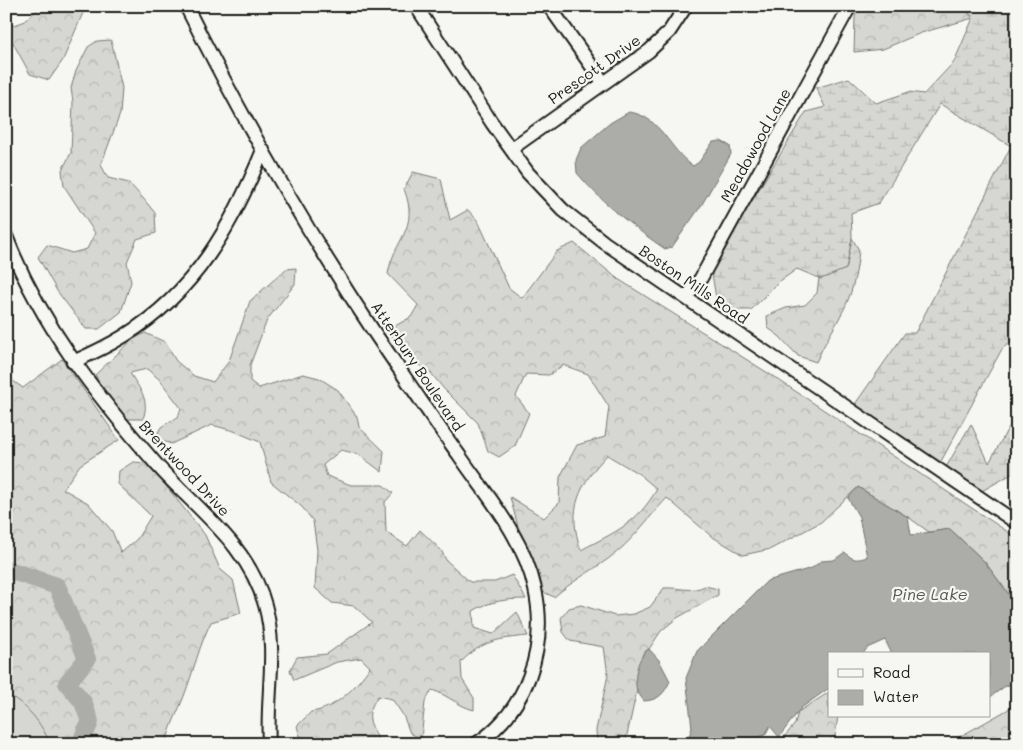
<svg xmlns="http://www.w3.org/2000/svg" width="1023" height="750" font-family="Mali,sans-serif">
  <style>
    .grass { fill: #d6d6d2; stroke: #797977 }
    .forest { fill: url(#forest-crowns); stroke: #797977; fill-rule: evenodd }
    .wetland { fill: url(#wetland-marsh); stroke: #797977 }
    .water { fill: #acaca9; stroke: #727271 }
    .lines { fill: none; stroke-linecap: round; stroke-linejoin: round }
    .river { stroke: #acaca9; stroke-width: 18 }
    .minor-casing { stroke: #1c1c1c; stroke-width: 16 }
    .path { stroke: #1c1c1c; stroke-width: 2; stroke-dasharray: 4 4; stroke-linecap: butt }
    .minor { stroke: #f6f6f2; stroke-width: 12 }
    .labels { text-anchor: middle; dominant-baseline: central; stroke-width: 4.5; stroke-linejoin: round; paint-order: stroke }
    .street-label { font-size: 15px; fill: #1c1c1c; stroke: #f6f6f2 }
    .water-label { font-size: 16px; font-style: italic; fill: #565654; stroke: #f6f6f2 }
  </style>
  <defs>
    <pattern id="forest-crowns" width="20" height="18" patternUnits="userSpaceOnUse" patternTransform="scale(1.25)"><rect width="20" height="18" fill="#d6d6d2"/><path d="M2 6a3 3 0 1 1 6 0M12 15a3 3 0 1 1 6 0" fill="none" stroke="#b7b7b4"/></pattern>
    <pattern id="wetland-marsh" width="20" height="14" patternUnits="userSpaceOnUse" patternTransform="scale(1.25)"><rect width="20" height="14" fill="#d6d6d2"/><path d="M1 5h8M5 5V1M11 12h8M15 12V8" fill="none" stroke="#b7b7b4"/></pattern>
  </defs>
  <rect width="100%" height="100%" fill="#f6f6f2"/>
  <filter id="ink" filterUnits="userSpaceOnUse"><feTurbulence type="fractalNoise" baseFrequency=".02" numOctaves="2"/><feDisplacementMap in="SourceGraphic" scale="10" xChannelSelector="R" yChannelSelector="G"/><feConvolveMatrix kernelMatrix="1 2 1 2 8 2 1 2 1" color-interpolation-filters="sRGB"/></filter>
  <g filter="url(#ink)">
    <path class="grass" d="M 6,624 L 50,744 L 6,744 Z"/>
    <path class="forest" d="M 42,6 L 85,8 L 63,60 L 49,80 L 30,74 L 6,30 L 6,28 L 23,22 Z
      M 858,6 L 963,6 L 973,18 L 921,33 L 883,49 L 854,52 L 855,17 Z
      M 111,40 L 122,88 L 120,114 L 101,165 L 108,178 L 129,183 L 142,197 L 155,213 L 156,233 L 137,239 L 127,262 L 131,282 L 121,312 L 99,329 L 86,329 L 57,291 L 38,257 L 47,245 L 72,253 L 87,249 L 95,233 L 64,186 L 62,170 L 71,153 L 73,102 L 71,88 L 76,71 L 88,47 L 97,41 Z
      M 413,172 L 441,179 L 450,220 L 468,210 L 478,221 L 509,288 L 522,298 L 557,251 L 574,243 L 618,279 L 768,373 L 1017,538 L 1017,605 L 984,561 L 950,529 L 929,532 L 908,517 L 858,487 L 821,522 L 771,549 L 743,555 L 711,536 L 667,498 C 647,519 631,543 608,559 C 590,572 571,582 554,597 L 541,591 L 523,545 L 510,497 L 544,518 L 559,503 L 560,477 L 577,445 L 605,437 L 609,407 L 588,374 L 563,365 L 549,375 L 526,374 L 516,396 L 529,413 L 515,446 L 499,457 L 488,451 L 478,423 L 443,388 L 431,373 L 405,356 L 388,330 L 411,317 L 418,305 L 388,274 C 394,238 420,230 404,189 ZM 607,455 L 639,474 L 657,489 C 637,524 615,532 581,550 C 566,509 580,484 607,455 Z
      M 852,238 L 859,250 C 857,270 854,288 845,307 C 836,326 824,343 816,362 L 798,356 L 779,336 L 768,328 L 767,316 L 786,308 L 805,305 L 817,293 L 819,278 L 846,269 Z
      M 296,268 L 295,284 L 267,320 L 250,365 L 250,381 L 259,388 L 303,374 L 319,378 L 338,390 L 357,417 L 359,427 L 384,451 L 382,472 L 358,454 L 341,450 L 323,465 L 327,476 L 351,485 L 383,485 L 393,493 L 385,502 L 386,532 L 407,546 L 420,530 L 441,550 L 446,560 L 470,582 L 495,582 L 512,575 L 526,599 C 507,599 489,601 473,611 L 474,628 L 493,634 L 517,612 L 528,636 C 498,639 483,640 461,662 L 462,679 L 474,698 L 474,710 C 458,706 448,695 432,690 L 425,702 L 421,739 L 410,733 L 403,715 L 392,699 L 378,696 C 363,718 371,722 380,744 L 322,744 L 300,736 L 297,726 L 311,712 C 336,709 356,687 370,667 L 361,658 L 337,662 L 294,680 L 290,670 L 297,657 L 327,654 L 372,622 L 354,606 L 332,603 L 315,588 L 317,550 L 313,521 L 302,507 L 271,482 L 260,442 L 234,431 L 212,425 L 171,444 L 155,438 L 161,427 L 178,417 L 181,408 L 159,379 L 147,369 L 130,373 C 140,390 150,399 143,419 L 123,419 L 102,390 L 95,375 L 132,340 L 145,333 L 165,342 L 176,361 L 194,376 L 213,382 L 229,361 L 250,301 L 286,269 Z
      M 62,359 L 119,440 L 80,465 L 63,489 L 88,503 L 112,531 L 121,553 L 137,539 L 151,516 L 118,484 L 119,471 L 133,462 L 148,463 L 205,535 L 220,569 L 233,580 L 241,613 L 211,622 C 199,646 194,670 184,696 C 178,712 170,726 166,744 L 50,744 C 43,725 25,702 6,694 L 6,376 L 23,388 Z
      M 705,586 L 718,589 L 718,595 L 677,618 L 661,631 L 649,649 L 643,653 L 637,673 L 637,690 L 625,744 L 597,744 L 596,730 L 608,675 L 604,647 L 570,641 L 563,632 L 561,618 L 569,608 L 581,605 L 615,616 L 634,614 L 650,607 L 664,588 C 679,587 691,593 705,586 Z
      M 828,693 L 829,716 L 838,716 L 835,736 L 822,744 L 757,744 L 762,740 L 784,737 L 795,724 L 798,712 Z
      M 1017,701 L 1017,744 L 947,744 L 1007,710 Z"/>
    <path class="wetland" d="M 963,6 L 1008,6 L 1017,10 L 1017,337 L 1002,349 L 939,465 L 853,407 L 905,333 L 915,333 L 1011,146 L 940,104 L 879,203 L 851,213 L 852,238 L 846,269 L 821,279 L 797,269 L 780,281 L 751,310 L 729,310 L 716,298 L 711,268 L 806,112 L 825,107 L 816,88 L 849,78 L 876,103 L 909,92 L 924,94 L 954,62 L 973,18 Z
      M 1017,412 L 1017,471 L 980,492 L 945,469 L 971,424 L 989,463 Z"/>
    <path class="water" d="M 629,112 C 661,116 669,150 693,166 L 699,162 L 713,142 L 721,141 L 730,146 L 731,154 L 701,206 L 672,247 L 665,249 C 633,227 603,204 577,173 L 576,160 L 581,148 L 610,123 Z
      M 858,487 L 908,517 L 911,535 L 950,529 L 984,561 L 1017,605 L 1017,682 L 1004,687 L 989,698 L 989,654 L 892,654 L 885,640 L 867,648 L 863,654 L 829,654 L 829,688 L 801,708 L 779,737 L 770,726 L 765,735 L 736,744 L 686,744 L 692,728 L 686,678 L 697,651 L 767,581 L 812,568 L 821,561 L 834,560 L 845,552 C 852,561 858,560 867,557 L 859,517 L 848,498 Z
      M 649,649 L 659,660 L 670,681 C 664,694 659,700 644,701 C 642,698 638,694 637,690 C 633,677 638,656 649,649 Z"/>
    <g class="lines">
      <path class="river" d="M 6,569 L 57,586 L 87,659 L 67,683 L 83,702 L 90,722 L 80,744"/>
      <g class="minor-casing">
        <path id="minor" d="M 186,6 C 243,120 307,232 378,338 C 405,377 431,417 459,455 C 488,497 524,538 535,589 C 548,648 527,710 476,744
          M 416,6 L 492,123 L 528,173 L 563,210 L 605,243 L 1017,523
          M 549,6 L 603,82
          M 511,149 L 649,51 L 669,32 L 686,6
          M 6,236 C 40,324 96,395 157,465 C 196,509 249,545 265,605 C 278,651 266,696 269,744
          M 686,298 L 701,278 L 850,6
          M 73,362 C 91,354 108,346 124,336 C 195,293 233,224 263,150"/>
      </g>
      <path class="path" d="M 6,727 L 12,744"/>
      <use href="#minor" class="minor"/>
    </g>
  </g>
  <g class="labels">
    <g class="street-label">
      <text transform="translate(594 69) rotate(-35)">Prescott Drive</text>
      <text transform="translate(755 145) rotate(-61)">Meadowood Lane</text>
      <text transform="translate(694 284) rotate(34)">Boston Mills Road</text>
      <text transform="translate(418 366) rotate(56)">Atterbury Boulevard</text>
      <text transform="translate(185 468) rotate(47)">Brentwood Drive</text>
    </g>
    <g class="water-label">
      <text x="930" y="593">Pine Lake</text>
    </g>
  </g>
  <rect width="1023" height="750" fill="none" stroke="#f6f6f2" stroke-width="25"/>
  <rect x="12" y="12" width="998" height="725" fill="none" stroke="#1c1c1c" stroke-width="2" filter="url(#ink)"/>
  <rect x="828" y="652" width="162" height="65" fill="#f6f6f2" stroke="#9f9f9c"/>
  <rect x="838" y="669" width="25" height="8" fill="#f6f6f2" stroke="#9f9f9c"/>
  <text x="873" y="678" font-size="15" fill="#1c1c1c">Road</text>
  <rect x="838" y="690" width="25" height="15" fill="#acaca9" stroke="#9f9f9c"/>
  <text x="873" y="702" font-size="15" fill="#1c1c1c">Water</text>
</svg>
